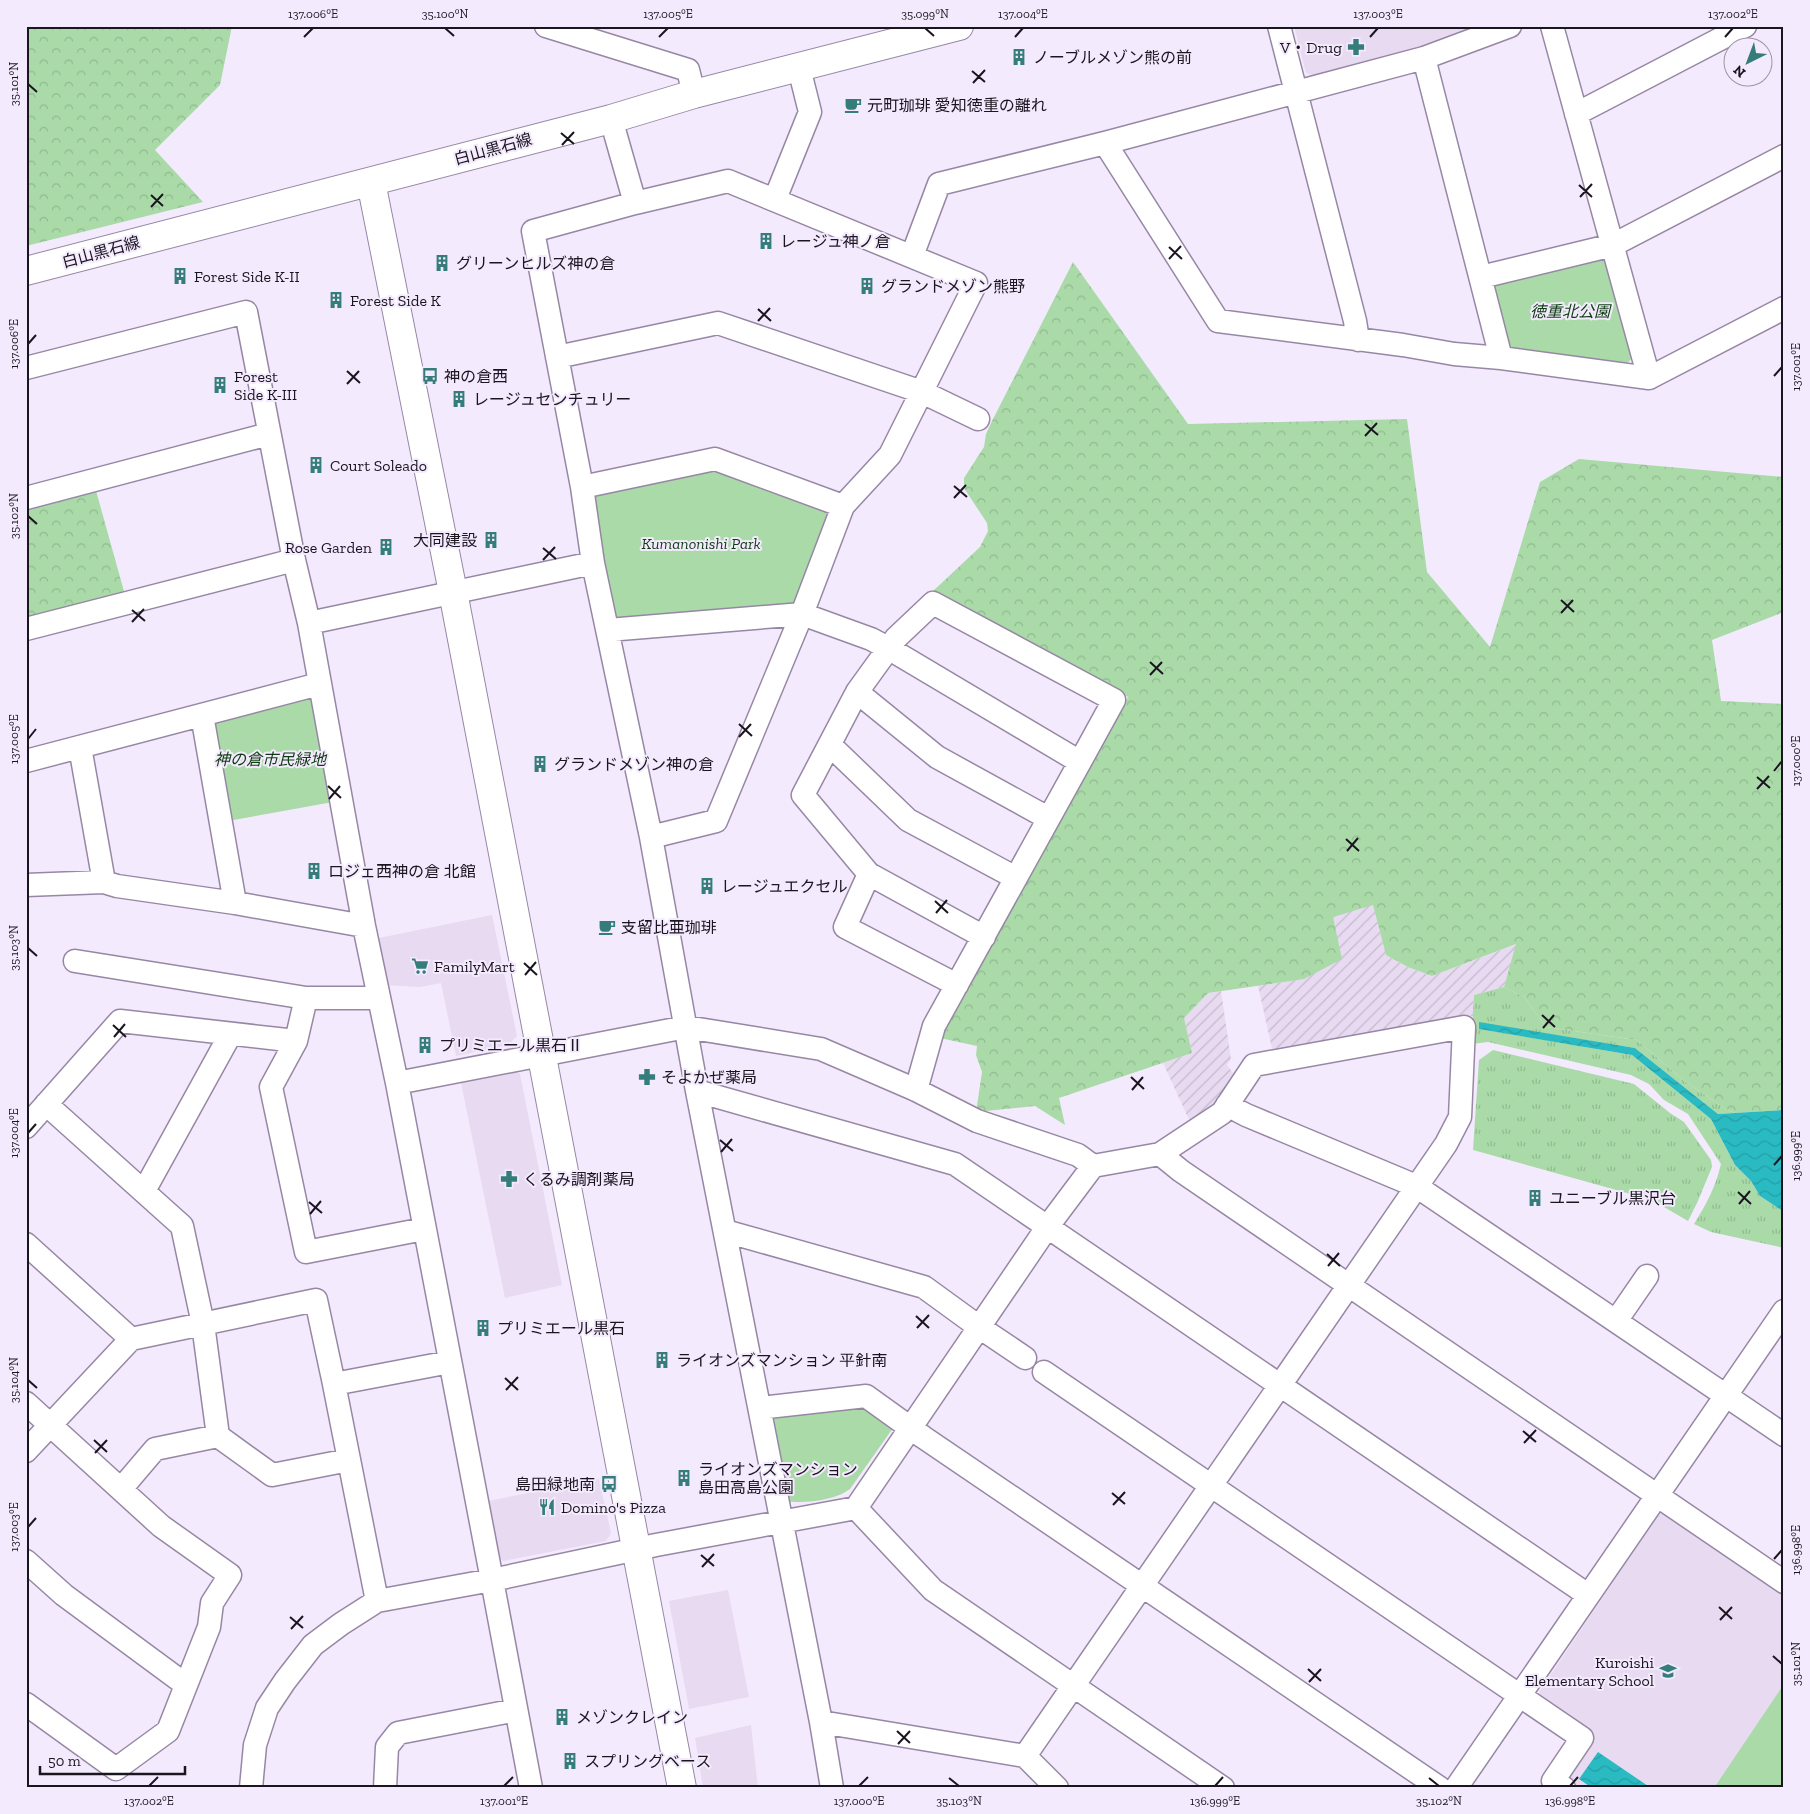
<svg xmlns="http://www.w3.org/2000/svg" width="1810" height="1814" font-family="'Zilla Slab','Noto Sans JP',serif">
  <style>
    .built { fill: #e7daf1 }
    .industrial { fill: url(#industrial-furrows) }
    .grass { fill: url(#grass-tufts) }
    .forest { fill: url(#forest-crowns) }
    .green { fill: #a9daa8 }
    .water { fill: url(#water-waves) }
    .lines { fill: none; stroke-linecap: round; stroke-linejoin: round }
    .minor-casing { stroke: #9787a4; stroke-width: 25 }
    .tertiary-casing { stroke: #9787a4; stroke-width: 30 }
    .minor { stroke: #fff; stroke-width: 22 }
    .tertiary { stroke: #fff; stroke-width: 28 }
    .ticks { fill: none; stroke: #1b1520; stroke-width: 2 }
    .labels { text-anchor: middle; dominant-baseline: central; stroke-width: 4; stroke-linejoin: round; paint-order: stroke }
    .poi-label { font-size: 16px; fill: #1b1520; stroke: #f4eafd; text-anchor: start }
    .street-label { font-size: 16px; fill: #1b1520; stroke: #f4eafd }
    .park-label { font-size: 16px; font-style: italic; fill: #0d3c11; stroke: #f4eafd }
    .neatline { fill: none; stroke: #1b1520; stroke-width: 2 }
    .ticks-label { font-size: 12px; text-anchor: middle; fill: #1b1520 }
  </style>
  <defs>
    <pattern id="industrial-furrows" width="10" height="10" patternUnits="userSpaceOnUse" patternTransform="scale(1.25)"><rect width="10" height="10" fill="#e7daf1"/><path d="M-1 1l2-2M0 10L10 0M9 11l2-2" fill="none" stroke="#c6bace"/></pattern>
    <pattern id="grass-tufts" width="24" height="20" patternUnits="userSpaceOnUse" patternTransform="scale(1.25)"><rect width="24" height="20" fill="#a9daa8"/><path d="M3 7l-1-3M5 7V3M7 7l1-3M15 17l-1-3M17 17v-4M19 17l1-3" fill="none" stroke="#91ba90"/></pattern>
    <pattern id="forest-crowns" width="20" height="18" patternUnits="userSpaceOnUse" patternTransform="scale(1.25)"><rect width="20" height="18" fill="#a9daa8"/><path d="M2 6a3 3 0 1 1 6 0M12 15a3 3 0 1 1 6 0" fill="none" stroke="#91ba90"/></pattern>
    <pattern id="water-waves" width="16" height="10" patternUnits="userSpaceOnUse" patternTransform="scale(1.25)"><rect width="16" height="10" fill="#2abac2"/><path d="M0 5q4-4 8 0t8 0" fill="none" stroke="#259fa6"/></pattern>
  </defs>
  <rect width="100%" height="100%" fill="#f4eafd"/>
  <path class="built" d="M 1294,26 L 1494,26 L 1318,77 L 1306,73 Z
    M 492,915 L 517,1036 L 508,1045 L 456,1056 L 441,983 L 420,987 L 383,985 L 374,939 Z
    M 513,1067 L 520,1074 L 562,1285 L 505,1298 L 460,1078 Z
    M 599,1479 L 611,1533 L 606,1541 L 503,1561 L 494,1553 L 483,1502 Z
    M 1670,1513 L 1784,1591 L 1784,1788 L 1575,1788 L 1570,1784 L 1568,1775 L 1593,1736 L 1540,1701 L 1539,1692 L 1659,1514 Z
    M 728,1590 L 749,1697 L 689,1709 L 669,1601 Z
    M 751,1725 L 758,1788 L 703,1788 L 695,1738 Z"/>
  <path class="industrial" d="M 1373,904 L 1386,955 L 1408,967 L 1432,976 L 1517,944 L 1504,987 L 1474,995 L 1473,1016 L 1273,1053 L 1258,986 L 1301,979 L 1333,916 Z
    M 1221,991 L 1231,1059 L 1227,1065 L 1236,1077 L 1217,1105 L 1191,1124 L 1163,1063 L 1192,1053 L 1184,1018 L 1208,993 Z"/>
  <path class="grass" d="M 1504,987 L 1524,997 L 1546,1027 L 1637,1040 L 1683,1080 L 1726,1109 L 1735,1113 L 1718,1114 L 1635,1048 L 1479,1023 L 1480,1029 L 1632,1055 L 1711,1119 L 1735,1165 L 1751,1181 L 1760,1196 L 1784,1212 L 1784,1248 L 1711,1232 L 1694,1224 C 1706,1205 1716,1186 1721,1164 L 1688,1114 L 1664,1100 L 1649,1084 L 1631,1075 L 1488,1042 L 1471,1044 L 1474,995 Z
    M 1493,1050 L 1634,1084 L 1670,1113 L 1684,1122 L 1711,1160 L 1712,1167 L 1697,1203 L 1688,1221 L 1652,1200 L 1473,1150 L 1479,1060 Z"/>
  <path class="forest" d="M 26,26 L 232,26 L 220,85 L 155,150 L 203,202 L 26,246 Z
    M 1073,262 L 1188,424 L 1407,419 L 1427,572 L 1490,647 L 1540,482 L 1579,459 L 1784,477 L 1784,612 L 1712,640 L 1721,701 L 1784,704 L 1784,1110 L 1735,1113 L 1726,1109 L 1683,1080 L 1637,1040 L 1546,1027 L 1524,997 L 1504,987 L 1516,944 L 1432,976 L 1408,967 L 1386,955 L 1373,905 L 1333,917 L 1342,959 L 1304,979 L 1208,993 L 1184,1018 L 1192,1053 L 1059,1098 L 1065,1125 L 1035,1106 L 976,1112 L 982,1072 L 976,1055 L 977,1046 L 940,1038 L 942,1028 L 1128,697 L 932,592 L 980,547 L 988,531 L 987,523 L 964,488 L 964,478 L 984,447 L 986,434 L 992,421 Z
    M 95,487 L 125,595 L 26,621 L 26,505 Z"/>
  <path class="green" d="M 1605,257 L 1632,358 L 1624,367 L 1515,353 L 1507,346 L 1493,285 Z
    M 709,468 L 825,510 L 830,520 L 796,601 L 790,605 L 619,619 L 610,611 L 590,500 L 594,493 Z
    M 306,695 L 313,700 L 333,802 L 228,821 L 211,730 L 215,719 Z
    M 864,1402 L 893,1428 L 850,1489 C 836,1500 804,1504 786,1501 L 769,1420 L 779,1411 Z
    M 1784,1684 L 1784,1788 L 1714,1788 Z"/>
  <path class="water" d="M 1479,1022 L 1635,1048 L 1718,1114 L 1784,1110 L 1784,1212 L 1760,1196 L 1751,1181 L 1735,1165 L 1711,1119 L 1632,1055 L 1479,1029 Z
    M 1598,1752 L 1651,1788 L 1592,1788 L 1579,1779 Z"/>
  <g class="lines">
    <g class="minor-casing">
      <path id="minor" d="M 546,26 L 688,70 L 694,94
        M 1279,26 L 1355,321 L 1358,340
        M 1552,26 L 1649,378
        M 1424,58 L 1501,358
        M 1576,114 L 1745,26
        M 611,119 L 635,203
        M 1105,143 L 1218,321 L 1403,345 L 1454,354 L 1501,358 L 1649,378 L 1784,308
        M 775,199 L 810,112 L 799,68
        M 912,256 L 939,184 L 1105,143 L 1424,58 L 1510,26
        M 1481,277 L 1613,245 L 1784,156
        M 557,357 L 718,323 L 922,392 L 978,419
        M 26,368 L 246,312 L 294,560 L 309,623 L 364,926 L 397,1083 L 492,1580 L 377,1601 L 341,1624 L 313,1645 L 285,1681 L 267,1708 L 255,1745 L 251,1788
        M 582,487 L 715,459 L 843,506
        M 26,498 L 269,434
        M 309,623 L 593,563
        M 26,629 L 294,560
        M 608,630 L 802,614 L 871,639 L 888,648 L 1080,762 L 934,1026 L 916,1090
        M 857,692 L 937,757 L 1048,818
        M 202,715 L 235,903
        M 830,745 L 908,820 L 1016,878
        M 80,747 L 104,882
        M 26,761 L 319,684
        M 651,837 L 716,821 L 802,614 L 843,506 L 890,455 L 976,283 L 728,181 L 635,203 L 533,231 L 582,487 L 593,563 L 651,837 L 697,1091 L 821,1722 L 832,1788
        M 869,874 L 845,927 L 957,985
        M 26,885 L 104,882 L 117,886 L 235,903 L 364,926
        M 984,937 L 869,874 L 803,795 L 857,692 L 896,638 L 933,603 L 1114,700 L 1080,762
        M 75,961 L 306,998 L 378,998
        M 306,998 L 296,1041 L 271,1087 L 306,1252 L 424,1229
        M 397,1083 L 686,1027 L 821,1049 L 916,1090 L 977,1121 L 1078,1155 L 1093,1166
        M 697,1091 L 955,1164 L 1588,1595
        M 46,1104 L 182,1226 L 203,1324 L 218,1436
        M 1227,1105 L 1246,1115 L 1416,1186 L 1784,1435
        M 26,1127 L 120,1021 L 296,1041
        M 1160,1154 L 1181,1171 L 1784,1582
        M 144,1191 L 230,1035
        M 725,1231 L 924,1287 L 979,1327 L 1025,1358
        M 26,1244 L 131,1339 L 316,1300 L 334,1384
        M 1616,1321 L 1647,1276
        M 1044,1372 L 1582,1738 L 1553,1781 L 1564,1788
        M 26,1403 L 161,1526 L 230,1575 L 212,1603 L 209,1627 L 168,1731 L 116,1769 L 26,1704
        M 760,1408 L 866,1396 L 923,1437 L 1440,1788
        M 26,1451 L 131,1339
        M 121,1489 L 155,1449 L 218,1436 L 272,1475 L 349,1460
        M 856,1508 L 933,1590 L 1223,1788
        M 26,1561 L 64,1595 L 186,1685
        M 377,1601 L 334,1384 L 450,1362
        M 821,1722 L 1025,1756 L 1057,1788
        M 385,1788 L 387,1747 L 398,1733 L 516,1710
        M 531,1788 L 492,1580 L 656,1545 L 856,1508 L 1048,1226 L 1093,1166 L 1160,1154 L 1222,1113 L 1254,1065 L 1464,1027 L 1460,1117 L 1446,1144 L 1025,1756
        M 1456,1788 L 1784,1311"/>
    </g>
    <g class="tertiary-casing">
      <path id="tertiary" d="M 371,182 L 453,592 L 682,1788
        M 26,271 L 611,119 L 694,94 L 959,26"/>
    </g>
    <use href="#minor" class="minor"/>
    <use href="#tertiary" class="tertiary"/>
  </g>
  <path class="ticks" d="M 445,28 L 454,36M 925,28 L 934,36M 304,37 L 313,28M 659,37 L 668,28M 1015,37 L 1023,28M 1370,37 L 1378,28M 1725,37 L 1733,28M 972,71 L 985,82M 973,83 L 985,70M 28,84 L 37,92M 561,133 L 574,144M 562,145 L 574,132M 1579,185 L 1592,197M 151,195 L 163,206M 1580,197 L 1592,184M 151,207 L 163,194M 1169,247 L 1182,259M 1169,259 L 1181,246M 758,309 L 771,321M 758,321 L 770,308M 28,344 L 36,335M 347,371 L 360,383M 1774,376 L 1782,367M 347,384 L 359,371M 1365,424 L 1378,435M 1365,436 L 1377,423M 954,486 L 967,497M 954,498 L 966,485M 28,516 L 37,524M 543,548 L 556,559M 543,560 L 555,547M 1561,600 L 1574,612M 132,610 L 145,621M 1561,613 L 1573,600M 132,622 L 144,609M 1150,662 L 1163,674M 1150,675 L 1162,662M 739,724 L 752,736M 739,737 L 751,724M 28,739 L 36,729M 1774,771 L 1782,761M 1757,777 L 1770,788M 328,786 L 341,798M 1757,789 L 1769,776M 329,799 L 340,786M 1346,839 L 1359,851M 1347,851 L 1358,838M 935,901 L 948,913M 936,913 L 947,900M 28,948 L 37,956M 524,963 L 537,975M 525,975 L 536,962M 1542,1015 L 1555,1027M 113,1025 L 126,1037M 1543,1028 L 1554,1015M 114,1037 L 125,1024M 1131,1077 L 1144,1089M 1132,1090 L 1143,1077M 28,1133 L 36,1124M 720,1140 L 733,1151M 721,1152 L 732,1139M 1774,1165 L 1782,1156M 1738,1192 L 1751,1204M 309,1202 L 322,1213M 1739,1204 L 1750,1191M 310,1214 L 321,1201M 1327,1254 L 1340,1266M 1328,1266 L 1339,1253M 916,1316 L 929,1328M 917,1328 L 929,1315M 505,1378 L 518,1390M 28,1380 L 37,1388M 506,1390 L 518,1377M 1523,1431 L 1536,1442M 94,1440 L 107,1452M 1524,1443 L 1536,1430M 95,1453 L 107,1440M 1112,1493 L 1125,1504M 1113,1505 L 1125,1492M 28,1527 L 36,1518M 701,1555 L 714,1566M 1774,1559 L 1782,1550M 702,1567 L 714,1554M 1719,1607 L 1732,1619M 290,1617 L 303,1628M 1720,1620 L 1732,1607M 291,1629 L 303,1616M 1773,1656 L 1782,1664M 1308,1669 L 1321,1681M 1309,1682 L 1321,1669M 897,1731 L 910,1743M 898,1744 L 910,1731M 949,1778 L 959,1786M 1429,1778 L 1439,1786M 149,1786 L 158,1777M 504,1786 L 513,1777M 859,1786 L 868,1777M 1215,1786 L 1223,1777M 1570,1786 L 1578,1777"/>
  <defs>
    <g id="pharmacy-bare" transform="scale(1.35)"><path d="M-2-6h4v4h4v4h-4v4h-4v-4h-4v-4h4Z" fill="#347d7b" stroke="#f4eafd" stroke-width="2.5" paint-order="stroke"/></g>
    <g id="building-bare" transform="scale(1.35)"><path d="M-4-6H4V6H1V3H-1V6H-4ZM-2.5-4.3h1.7v1.8h-1.7ZM.8-4.3h1.7v1.8H.8ZM-2.5-1h1.7V.8h-1.7ZM.8-1h1.7V.8H.8Z" fill="#347d7b" stroke="#f4eafd" stroke-width="2.5" paint-order="stroke"/></g>
    <g id="cafe-bare" transform="scale(1.35)"><path d="M-5.5-4.5H6V0H3Q3 3.5 0 3.5H-2.5Q-5.5 3.5-5.5 0ZM3-3.2v2h1.7v-2ZM-6 4.5H4V6H-6Z" fill="#347d7b" stroke="#f4eafd" stroke-width="2.5" paint-order="stroke"/></g>
    <g id="bus-bare" transform="scale(1.35)"><path d="M-5-6H5V4H4V6H2V4H-2V6H-4V4H-5ZM-3.5-4V0h7V-4ZM-3.5 1.2v1.5H-2V1.2ZM2 1.2v1.5H3.5V1.2Z" fill="#347d7b" stroke="#f4eafd" stroke-width="2.5" paint-order="stroke"/></g>
    <g id="supermarket-bare" transform="scale(1.35)"><path d="M-6-5.5h2.5l.6 2H6L4.5 2H-2.5L-4.4-4H-6ZM-1.5 3.2a1.3 1.3 0 1 0 .1 0ZM3 3.2a1.3 1.3 0 1 0 .1 0Z" fill="#347d7b" stroke="#f4eafd" stroke-width="2.5" paint-order="stroke"/></g>
    <g id="restaurant-bare" transform="scale(1.35)"><path d="M-5-6h1v4h1v-4h1v4h1v-4h1v5L-1.5 .5V6h-2V.5L-5-1ZM5-6V6H3V1.5H1.5Q1.5-4 5-6Z" fill="#347d7b" stroke="#f4eafd" stroke-width="2.5" paint-order="stroke"/></g>
    <g id="school-bare" transform="scale(1.35)"><path d="M0-5L7-2L0 1L-7-2ZM-4 1L0 2.5L4 1V4Q0 6-4 4Z" fill="#347d7b" stroke="#f4eafd" stroke-width="2.5" paint-order="stroke"/></g>
  </defs>
  <g fill-rule="evenodd">
    <use href="#pharmacy-bare" x="1356" y="47"/>
    <use href="#building-bare" x="1019" y="57"/>
    <use href="#cafe-bare" x="853" y="105"/>
    <use href="#building-bare" x="766" y="241"/>
    <use href="#building-bare" x="442" y="263"/>
    <use href="#building-bare" x="180" y="276"/>
    <use href="#building-bare" x="867" y="286"/>
    <use href="#building-bare" x="336" y="300"/>
    <use href="#bus-bare" x="430" y="376"/>
    <use href="#building-bare" x="220" y="385"/>
    <use href="#building-bare" x="459" y="399"/>
    <use href="#building-bare" x="316" y="465"/>
    <use href="#building-bare" x="491" y="540"/>
    <use href="#building-bare" x="386" y="547"/>
    <use href="#building-bare" x="540" y="764"/>
    <use href="#building-bare" x="314" y="871"/>
    <use href="#building-bare" x="707" y="886"/>
    <use href="#cafe-bare" x="607" y="927"/>
    <use href="#supermarket-bare" x="420" y="966"/>
    <use href="#building-bare" x="425" y="1045"/>
    <use href="#pharmacy-bare" x="647" y="1077"/>
    <use href="#pharmacy-bare" x="509" y="1179"/>
    <use href="#building-bare" x="1535" y="1198"/>
    <use href="#building-bare" x="483" y="1328"/>
    <use href="#building-bare" x="662" y="1360"/>
    <use href="#building-bare" x="684" y="1478"/>
    <use href="#bus-bare" x="609" y="1484"/>
    <use href="#restaurant-bare" x="547" y="1507"/>
    <use href="#school-bare" x="1668" y="1671"/>
    <use href="#building-bare" x="562" y="1717"/>
    <use href="#building-bare" x="570" y="1761"/>
  </g>
  <g class="labels">
    <g class="poi-label">
      <text x="1342" y="47" text-anchor="end">V・Drug</text>
      <text x="1033" y="57">ノーブルメゾン熊の前</text>
      <text x="867" y="105">元町珈琲 愛知徳重の離れ</text>
      <text x="780" y="241">レージュ神ノ倉</text>
      <text x="456" y="263">グリーンヒルズ神の倉</text>
      <text x="194" y="276">Forest Side K-II</text>
      <text x="881" y="286">グランドメゾン熊野</text>
      <text x="350" y="300">Forest Side K</text>
      <text x="234" y="376">Forest<tspan x="234" dy="18">Side K-III</tspan></text>
      <text x="444" y="376">神の倉西</text>
      <text x="473" y="399">レージュセンチュリー</text>
      <text x="330" y="465">Court Soleado</text>
      <text x="477" y="540" text-anchor="end">大同建設</text>
      <text x="372" y="547" text-anchor="end">Rose Garden</text>
      <text x="554" y="764">グランドメゾン神の倉</text>
      <text x="328" y="871">ロジェ西神の倉 北館</text>
      <text x="721" y="886">レージュエクセル</text>
      <text x="621" y="927">支留比亜珈琲</text>
      <text x="434" y="966">FamilyMart</text>
      <text x="439" y="1045">プリミエール黒石Ⅱ</text>
      <text x="661" y="1077">そよかぜ薬局</text>
      <text x="523" y="1179">くるみ調剤薬局</text>
      <text x="1549" y="1198">ユニーブル黒沢台</text>
      <text x="497" y="1328">プリミエール黒石</text>
      <text x="676" y="1360">ライオンズマンション 平針南</text>
      <text x="698" y="1469">ライオンズマンション<tspan x="698" dy="18">島田高島公園</tspan></text>
      <text x="595" y="1484" text-anchor="end">島田緑地南</text>
      <text x="561" y="1507">Domino's Pizza</text>
      <text x="1654" y="1662" text-anchor="end">Kuroishi<tspan x="1654" dy="18">Elementary School</tspan></text>
      <text x="576" y="1717">メゾンクレイン</text>
      <text x="584" y="1761">スプリングベース</text>
    </g>
    <g class="street-label">
      <text transform="translate(493 149) rotate(-15)">白山黒石線</text>
      <text transform="translate(101 252) rotate(-15)">白山黒石線</text>
    </g>
    <g class="park-label">
      <text x="1570" y="311">徳重北公園</text>
      <text x="701" y="543">Kumanonishi Park</text>
      <text x="270" y="759">神の倉市民緑地</text>
    </g>
  </g>
  <rect width="1810" height="1814" fill="none" stroke="#f4eafd" stroke-width="55"/>
  <g transform="translate(1748 62) rotate(222)"><circle r="24" fill="#f4eafd" stroke="#9d95a5"/>
  <path d="M0-4L9 19L0 12L-9 19Z" fill="#347d7b"/>
  <text y="-8" font-size="14" font-weight="bold" text-anchor="middle" fill="#1b1520">N</text>
  </g>
  <path d="M40 1766v8h145v-8" fill="none" stroke="#1b1520" stroke-width="2.5"/>
  <text x="48" y="1766" font-size="15" fill="#1b1520" stroke="#f4eafd" stroke-width="4" paint-order="stroke">50 m</text>
  <rect x="28" y="28" width="1754" height="1758" class="neatline"/>
  <g class="ticks-label">
    <text x="313" y="18">137.006°E</text>
    <text x="445" y="18">35.100°N</text>
    <text x="668" y="18">137.005°E</text>
    <text x="925" y="18">35.099°N</text>
    <text x="1023" y="18">137.004°E</text>
    <text x="1378" y="18">137.003°E</text>
    <text x="1733" y="18">137.002°E</text>
    <text transform="translate(14 84) rotate(-90)" y="4">35.101°N</text>
    <text transform="translate(14 344) rotate(-90)" y="4">137.006°E</text>
    <text transform="translate(1796 367) rotate(-90)" y="4">137.001°E</text>
    <text transform="translate(14 516) rotate(-90)" y="4">35.102°N</text>
    <text transform="translate(14 739) rotate(-90)" y="4">137.005°E</text>
    <text transform="translate(1796 761) rotate(-90)" y="4">137.000°E</text>
    <text transform="translate(14 948) rotate(-90)" y="4">35.103°N</text>
    <text transform="translate(14 1133) rotate(-90)" y="4">137.004°E</text>
    <text transform="translate(1796 1156) rotate(-90)" y="4">136.999°E</text>
    <text transform="translate(14 1380) rotate(-90)" y="4">35.104°N</text>
    <text transform="translate(14 1527) rotate(-90)" y="4">137.003°E</text>
    <text transform="translate(1796 1550) rotate(-90)" y="4">136.998°E</text>
    <text transform="translate(1796 1664) rotate(-90)" y="4">35.101°N</text>
    <text x="149" y="1805">137.002°E</text>
    <text x="504" y="1805">137.001°E</text>
    <text x="859" y="1805">137.000°E</text>
    <text x="959" y="1805">35.103°N</text>
    <text x="1215" y="1805">136.999°E</text>
    <text x="1439" y="1805">35.102°N</text>
    <text x="1570" y="1805">136.998°E</text>
  </g>
</svg>
